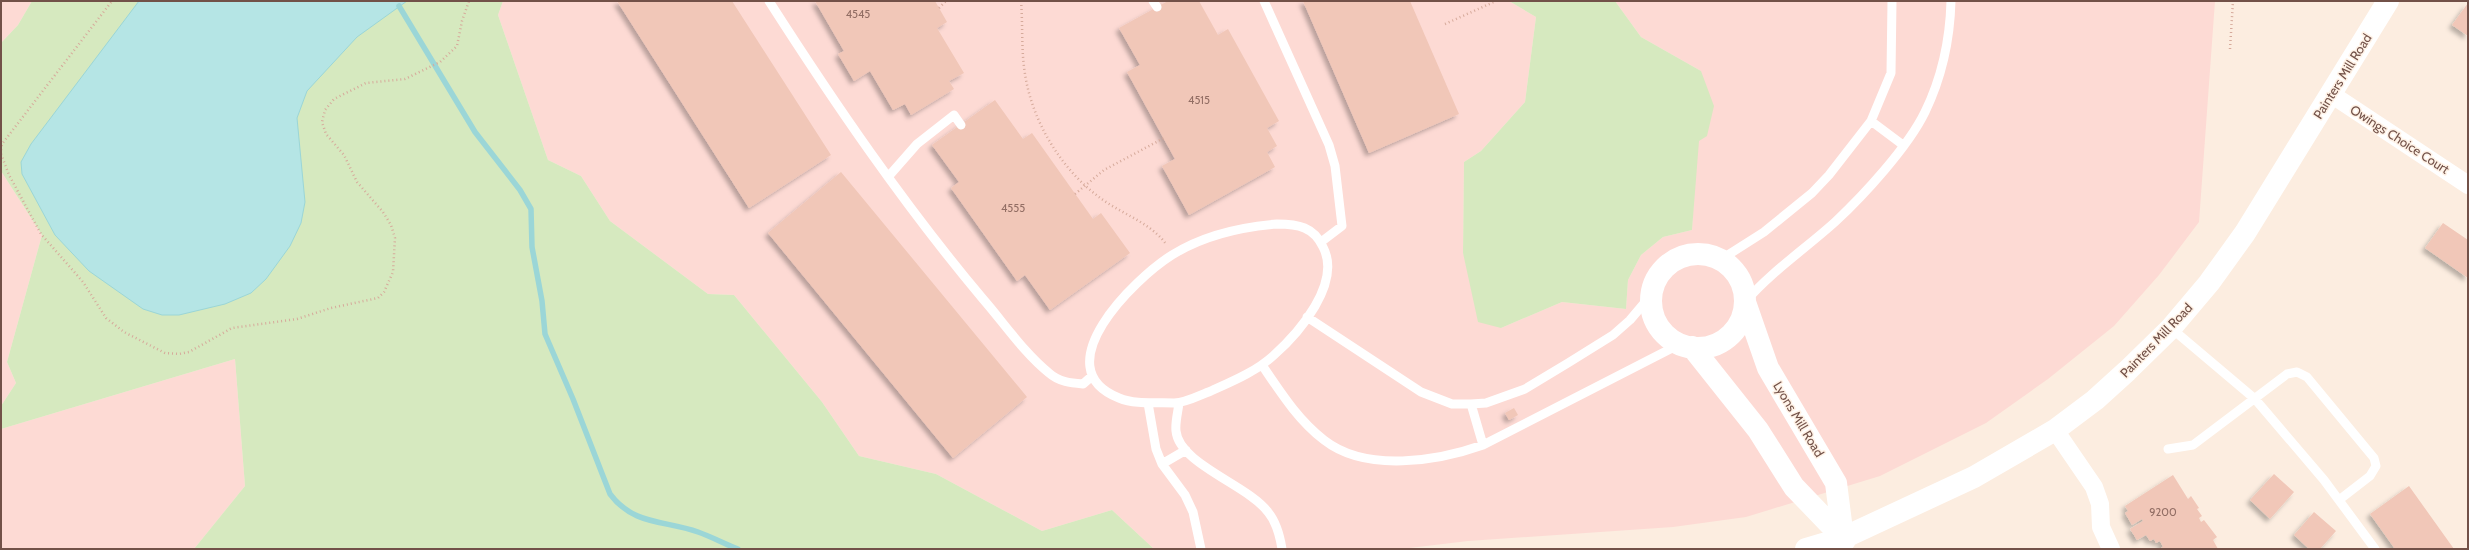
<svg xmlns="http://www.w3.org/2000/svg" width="2469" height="550" font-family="Cabin,sans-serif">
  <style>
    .commercial { fill: #fddad4 }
    .green { fill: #d6e9bf }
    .water { fill: #b5e5e5; stroke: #9bd6d7 }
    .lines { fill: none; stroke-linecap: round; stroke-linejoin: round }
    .stream { stroke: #9bd6d7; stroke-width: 5.5 }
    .building { fill: #f1c7b8; filter: url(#shadow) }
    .path { stroke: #d6aa9b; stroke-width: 2.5; stroke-dasharray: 1 3; stroke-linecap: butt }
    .lane { stroke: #fff; stroke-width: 9 }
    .street { stroke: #fff; stroke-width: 18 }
    .secondary { stroke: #fff; stroke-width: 22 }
    .labels { text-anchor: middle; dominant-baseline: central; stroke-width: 3; stroke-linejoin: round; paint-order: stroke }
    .number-label { font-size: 11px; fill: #926e64 }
    .street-label { font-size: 13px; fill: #725148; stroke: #fff2e6 }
  </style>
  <defs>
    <filter id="shadow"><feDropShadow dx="-3.5" dy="3.5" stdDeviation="2" flood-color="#0004"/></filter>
  </defs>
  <rect width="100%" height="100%" fill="#fcede0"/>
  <path class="commercial" d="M 1,1 L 32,1 L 18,25 L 1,43 Z
    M 503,1 L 1509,1 L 1536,17 L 1525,102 L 1481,151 L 1464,162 L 1463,253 L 1501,328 L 1562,302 L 1626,309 L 1628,280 L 1641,255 L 1663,237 L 1692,230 L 1701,71 L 1641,37 L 1615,1 L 2215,1 L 2199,222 L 2159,275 L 2114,326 L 2048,379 L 1986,423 L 1880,476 L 1746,517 L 1673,527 L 1468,541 L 1401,549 L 1154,549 L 1112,510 L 1042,531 L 936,474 L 859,456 L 822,402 L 734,295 L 708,294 L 610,221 L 581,176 L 548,160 L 498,15 Z
    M 1,171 L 42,235 L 7,362 L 16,383 L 1,406 Z
    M 235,359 L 245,486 L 194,549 L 1,549 L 1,429 Z"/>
  <path class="green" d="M 32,1 L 503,1 L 498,15 L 548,160 L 581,176 L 610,221 L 708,294 L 734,295 L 822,402 L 859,456 L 936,474 L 1042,531 L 1112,510 L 1154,549 L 194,549 L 245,486 L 235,359 L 1,429 L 1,406 L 16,383 L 7,362 L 42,235 L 1,171 L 1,43 L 18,25 Z
    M 1509,1 L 1615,1 L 1641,37 L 1701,71 L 1714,106 L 1707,136 L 1699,141 L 1692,230 L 1663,237 L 1641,255 L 1628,280 L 1626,309 L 1562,302 L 1501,328 L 1478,322 L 1463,253 L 1464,162 L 1481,151 L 1525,102 L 1536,17 Z"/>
  <path class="water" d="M 139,1 L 407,1 L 357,37 L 307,91 L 297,118 L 305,202 L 301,223 L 290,246 L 266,279 L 251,293 L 225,304 L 179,315 L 162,315 L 143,309 L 89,271 L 55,235 L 22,174 L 21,162 L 31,144 Z"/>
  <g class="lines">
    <path class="stream" d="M 399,6 L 475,132 L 520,190 L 531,209 L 532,247 L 542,301 L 545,334 L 573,399 L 610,494 C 634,526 665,520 698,532 C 712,537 725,544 738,549"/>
  </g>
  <path class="building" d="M 617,1 L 732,1 L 831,155 L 749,208 Z
    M 815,1 L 935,1 L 947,22 L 937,28 L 964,73 L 949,81 L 954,89 L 911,115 L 905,104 L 893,110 L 870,71 L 854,81 L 838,54 L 844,51 Z
    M 1168,1 L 1199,1 L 1218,35 L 1228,29 L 1279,121 L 1267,128 L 1277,146 L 1267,152 L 1275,167 L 1189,215 L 1162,166 L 1175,159 L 1127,72 L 1140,65 L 1119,28 Z
    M 1303,1 L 1410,1 L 1459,114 L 1369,153 Z
    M 2468,3 L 2468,36 L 2452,25 Z
    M 995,100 L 1023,139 L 1032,133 L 1093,219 L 1101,213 L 1130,253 L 1050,310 L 1025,275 L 1017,281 L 951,188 L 959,182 L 932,145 Z
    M 841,172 L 1027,397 L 953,458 L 768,233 Z
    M 2443,223 L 2468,240 L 2468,278 L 2425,248 Z
    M 1514,408 L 1518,415 L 1509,420 L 1505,413 Z
    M 2274,474 L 2294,492 L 2270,519 L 2250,500 Z
    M 2173,475 L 2188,499 L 2191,496 L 2199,508 L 2197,509 L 2202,516 L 2199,518 L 2201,522 L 2204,520 L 2217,537 L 2213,540 L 2218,549 L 2159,549 L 2163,547 L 2160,541 L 2156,543 L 2154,539 L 2150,541 L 2146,535 L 2137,540 L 2130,529 L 2143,521 L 2142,519 L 2132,525 L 2125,513 L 2128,511 L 2125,506 Z
    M 2409,486 L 2454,549 L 2395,549 L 2370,514 Z
    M 2314,512 L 2336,531 L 2320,549 L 2309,549 L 2294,535 Z"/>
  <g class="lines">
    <path class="path" d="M 1021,1 C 1023,25 1021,50 1025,74 C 1032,121 1061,169 1099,197 C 1121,214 1150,222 1166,244
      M 939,8 L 946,1
      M 1445,24 L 1496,1
      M 2230,49 L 2233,1
      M 1,150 L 2,144 L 112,1
      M 1,154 L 9,175 L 41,234 L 83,282 L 106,318 L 124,332 L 165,353 L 179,354 L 189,352 L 232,328 L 297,319 L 331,308 L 378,298 L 384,292 L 393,272 L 395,238 L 391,225 L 383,212 L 357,182 L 344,155 L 326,134 L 322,122 L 325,110 L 334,99 L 366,83 L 405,79 L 440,62 L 457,46 L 462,21 L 469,1
      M 1075,194 L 1104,170 L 1164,138"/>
    <path class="lane" d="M 769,1 C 835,104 904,205 983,299 C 1004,323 1024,353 1049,373 C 1059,382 1071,383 1083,384 L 1091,377
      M 1153,1 L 1157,7
      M 1264,1 L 1329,145 L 1335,166 L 1342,226 L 1321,242
      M 1871,121 L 1903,145
      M 888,177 L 917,144 L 954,115 L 961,125
      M 1277,224 C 1298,224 1314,227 1323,247 C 1342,283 1299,333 1273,356 C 1255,372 1233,381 1211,391 C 1200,395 1186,403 1174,403 C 1156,402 1136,405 1119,398 C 1043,368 1134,279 1172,255 C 1204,235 1240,227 1277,224 Z
      M 1720,260 L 1764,232 L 1812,193 L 1829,175 L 1871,121 L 1891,73 L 1892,1
      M 1745,302 C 1772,271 1805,249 1835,222 C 1864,195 1908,147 1925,112 C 1942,77 1950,39 1951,1
      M 1307,317 L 1421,392 L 1452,404 L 1471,404 L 1486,403 L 1525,389 L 1568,363 L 1613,335 L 1630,320 L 1652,294
      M 2171,328 L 2255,399 L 2324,480 L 2375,549
      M 1262,365 C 1281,393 1298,420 1324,440 C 1366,473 1438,461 1483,445 L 1680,344
      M 1148,403 L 1156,449 L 1162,464 L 1185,495 L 1193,512 L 1201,549
      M 1179,403 C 1178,412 1175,422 1176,431 C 1179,464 1248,485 1268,512 C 1277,523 1280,536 1282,549
      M 1471,404 L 1483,445
      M 2168,449 L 2193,445 L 2287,374 L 2297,372 L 2307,377 L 2374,458 L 2376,466 L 2370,476 L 2339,500
      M 1162,464 L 1186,450"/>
    <path class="street" d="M 2331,94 L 2468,185
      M 2055,430 L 2094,487 L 2100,504 L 2101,527 L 2111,549"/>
    <path class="secondary" d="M1651 301a47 47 0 1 1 94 0a47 47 0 1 1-94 0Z
      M 1745,302 L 1768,368 L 1836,483 L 1843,538
      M 1692,347 L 1758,430 L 1794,487 L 1845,540
      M 1806,549 L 1843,538 L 1974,477 L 2055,430 L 2095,400 L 2127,371 L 2171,328 L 2209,283 L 2245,233 L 2388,1"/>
  </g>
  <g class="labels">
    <g class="number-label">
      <text x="858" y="14">4545</text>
      <text x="1199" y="100">4515</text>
      <text x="1013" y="208">4555</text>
      <text x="2163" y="512">9200</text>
    </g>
    <g class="street-label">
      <text transform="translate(2342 76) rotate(-58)">Painters Mill Road</text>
      <text transform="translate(2400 139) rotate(33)">Owings Choice Court</text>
      <text transform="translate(2156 340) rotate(-46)">Painters Mill Road</text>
      <text transform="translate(1799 419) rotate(59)">Lyons Mill Road</text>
    </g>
  </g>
  <rect width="2469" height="550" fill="none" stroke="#725148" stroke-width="4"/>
</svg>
